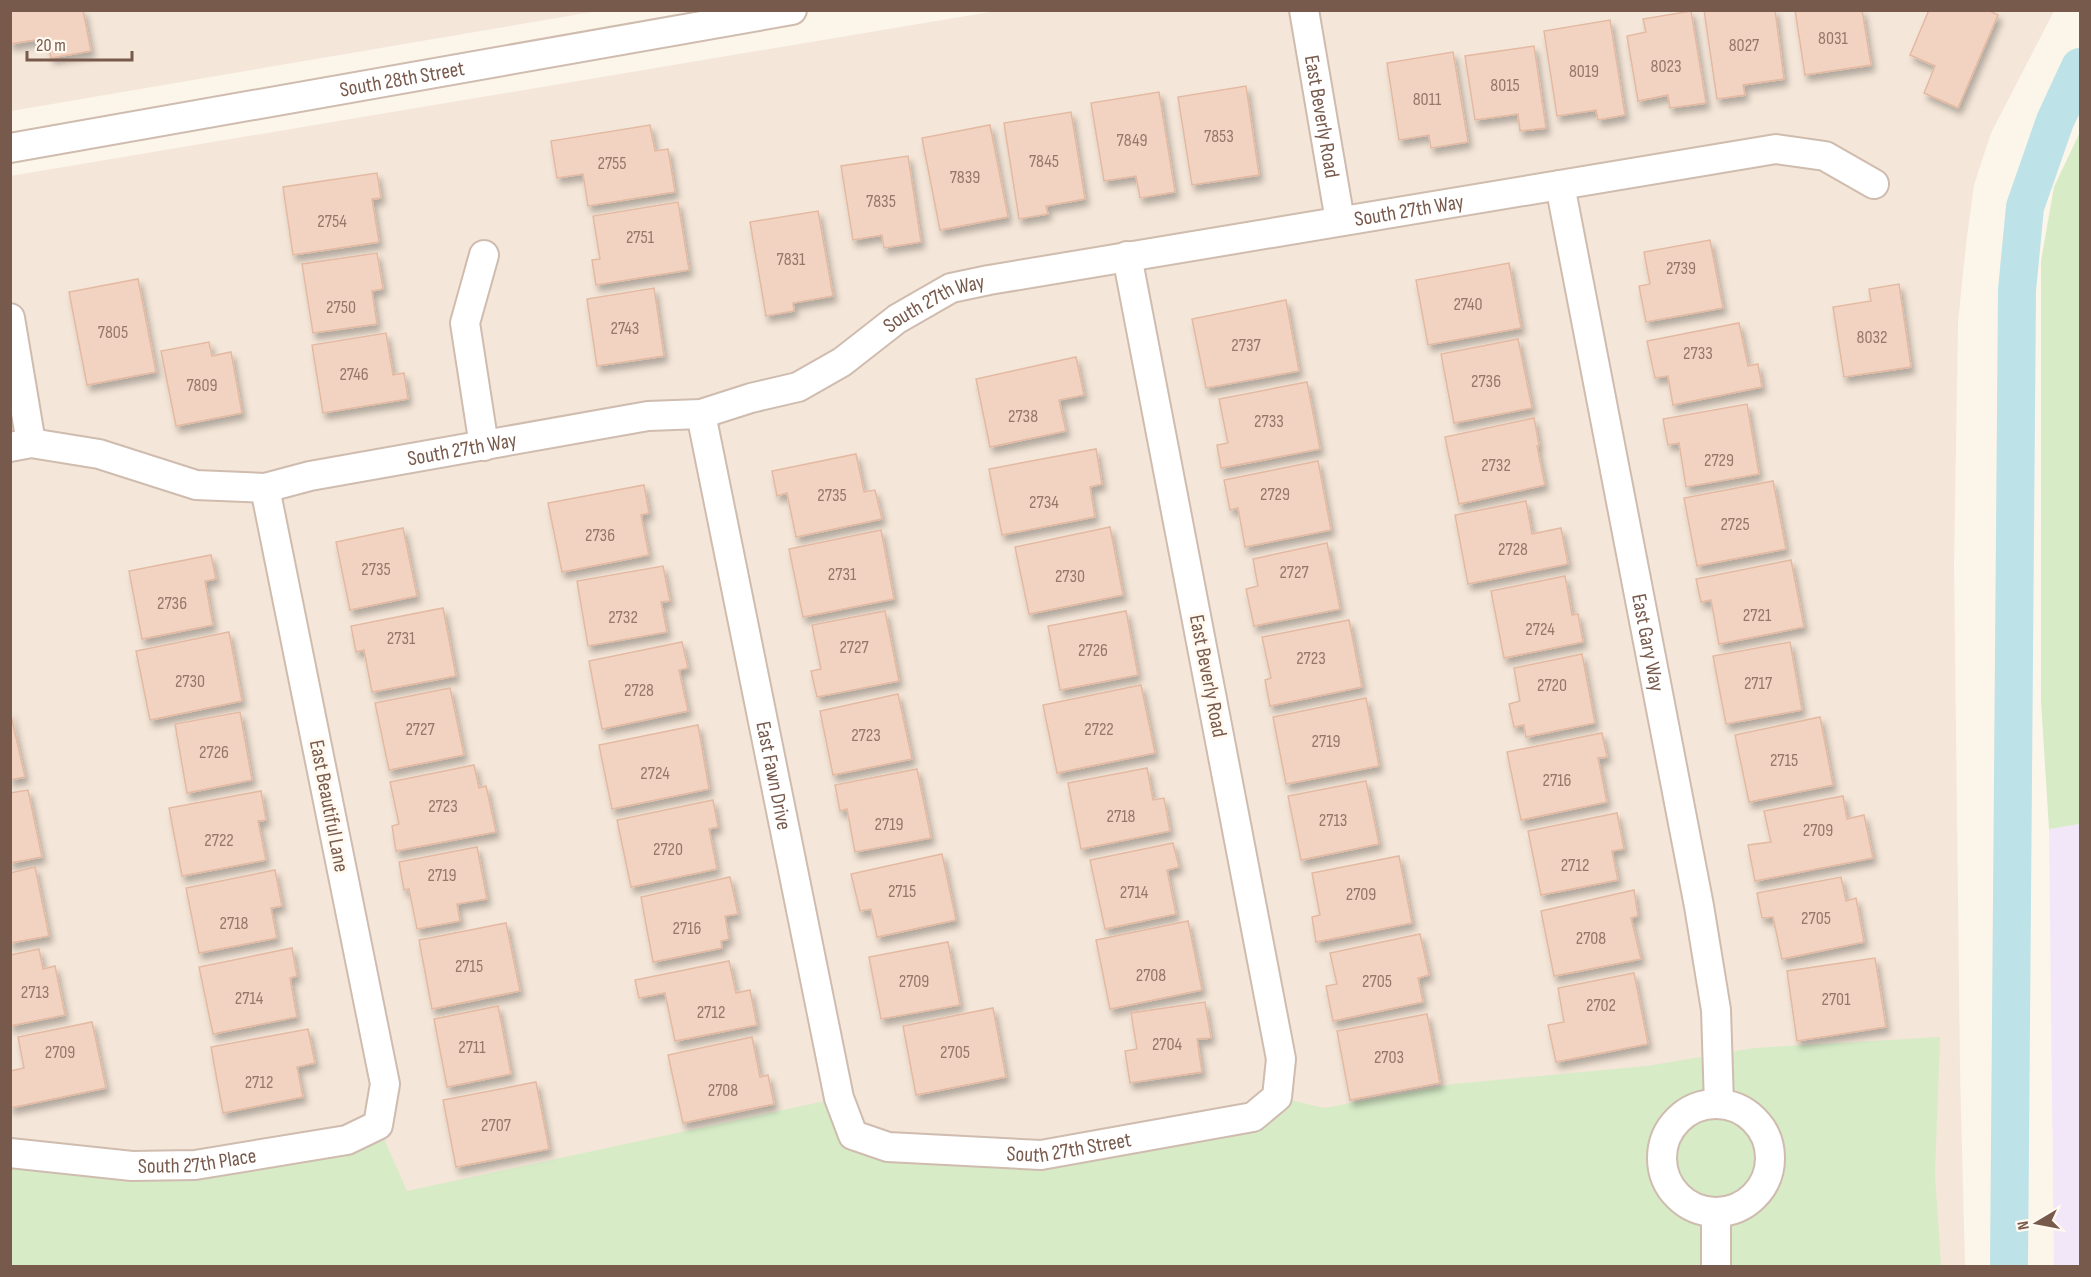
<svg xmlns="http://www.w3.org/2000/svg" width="2091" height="1277" font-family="'Sofia Sans Condensed',sans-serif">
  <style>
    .residential { fill: #f4e6d8 }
    .education { fill: #f2e6f9 }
    .green { fill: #d7ebc7 }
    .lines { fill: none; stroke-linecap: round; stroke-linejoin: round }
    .canal { stroke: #bde2e7; stroke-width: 38 }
    .building { fill: #f2d3c1; stroke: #e4b9a2; stroke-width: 1.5; filter: url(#shadow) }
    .minor-casing { stroke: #cfbcaf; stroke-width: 32 }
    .minor { stroke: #fff; stroke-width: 28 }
    .labels { text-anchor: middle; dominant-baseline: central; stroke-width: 6; stroke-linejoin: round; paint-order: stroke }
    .number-label { font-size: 18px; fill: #96786a }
    .street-label { font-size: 21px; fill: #785a4d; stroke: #fff9f0 }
  </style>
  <defs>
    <filter id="shadow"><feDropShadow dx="3.5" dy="6" stdDeviation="3" flood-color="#0004"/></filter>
  </defs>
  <rect width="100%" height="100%" fill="#fcf5ea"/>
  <path class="residential" d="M 11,11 L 598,11 L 11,111 Z
    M 996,11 L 2054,11 L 1991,133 L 1974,185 L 1966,244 L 1958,322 L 1954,565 L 1960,1072 L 1965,1266 L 11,1266 L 10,176 Z"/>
  <path class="education" d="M 2080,824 L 2080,1266 L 2054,1266 L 2049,829 Z"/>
  <path class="green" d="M 2080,132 L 2080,824 L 2049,829 L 2041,701 L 2041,261 L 2054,187 Z
    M 1940,1037 L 1935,1174 L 1941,1266 L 11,1266 L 11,1153 L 132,1166 L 378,1125 L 407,1191 L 839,1098 L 853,1135 L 1041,1155 L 1277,1097 L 1324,1108 L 1453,1084 L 1647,1066 L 1754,1048 Z"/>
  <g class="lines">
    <path class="canal" d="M 2009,1266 L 2017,290 L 2025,207 L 2055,121 L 2080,67"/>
  </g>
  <path class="building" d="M 10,10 L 83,10 L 91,51 L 51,58 L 47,38 L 10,44 Z
    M 1704,10 L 1775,10 L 1784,79 L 1743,85 L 1745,95 L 1717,99 Z
    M 1795,10 L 1862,10 L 1871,65 L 1805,75 Z
    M 1929,10 L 1988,10 L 1998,15 L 1958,108 L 1924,93 L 1935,66 L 1910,55 Z
    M 1691,11 L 1706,103 L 1670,108 L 1668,95 L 1638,101 L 1627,36 L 1646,32 L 1643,19 Z
    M 1610,20 L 1625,115 L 1598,120 L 1596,110 L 1557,116 L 1544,31 Z
    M 1534,46 L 1546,128 L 1520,131 L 1518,114 L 1475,120 L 1465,56 Z
    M 1453,52 L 1468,142 L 1431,148 L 1429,135 L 1399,140 L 1387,63 Z
    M 1246,86 L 1259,175 L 1192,185 L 1178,97 Z
    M 1159,92 L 1175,192 L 1140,198 L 1136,176 L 1104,181 L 1091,103 Z
    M 1071,112 L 1085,199 L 1046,206 L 1048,214 L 1019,219 L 1004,123 Z
    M 650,125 L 655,151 L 668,149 L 675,192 L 588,206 L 583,174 L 557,178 L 551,141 Z
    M 990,125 L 1008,217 L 940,230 L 922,138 Z
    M 908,156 L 921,242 L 884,248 L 882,235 L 853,240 L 841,166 Z
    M 377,173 L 381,198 L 372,199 L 379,242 L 293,255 L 283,187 Z
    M 678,202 L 689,270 L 596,285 L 592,260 L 600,259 L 593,216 Z
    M 818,211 L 833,296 L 793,303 L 794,311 L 766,316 L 750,222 Z
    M 1710,240 L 1723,308 L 1646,322 L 1639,286 L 1650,284 L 1644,252 Z
    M 377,253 L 383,289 L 372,291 L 377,324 L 313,333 L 302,264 Z
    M 1509,263 L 1521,328 L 1428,345 L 1416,280 Z
    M 138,279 L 156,372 L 87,385 L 69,292 Z
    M 1899,284 L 1911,367 L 1844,377 L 1833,307 L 1871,301 L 1869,289 Z
    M 654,288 L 664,356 L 597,366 L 587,299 Z
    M 1286,300 L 1299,371 L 1206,388 L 1192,319 Z
    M 1739,323 L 1748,366 L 1758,364 L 1762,387 L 1673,405 L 1668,376 L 1655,378 L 1647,341 Z
    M 386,333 L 393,375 L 404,373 L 408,399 L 323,413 L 312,345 Z
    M 1518,339 L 1532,408 L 1454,423 L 1441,354 Z
    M 209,342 L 212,356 L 231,352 L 242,413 L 176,426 L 161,351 Z
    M 1076,357 L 1084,395 L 1059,400 L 1066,431 L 990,447 L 976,379 Z
    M 1307,382 L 1320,449 L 1221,468 L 1217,445 L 1228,443 L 1219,399 Z
    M 1747,404 L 1759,474 L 1686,487 L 1679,443 L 1668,445 L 1663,419 Z
    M 1534,418 L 1539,445 L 1537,446 L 1545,485 L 1459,504 L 1445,437 Z
    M 1096,449 L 1102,484 L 1090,487 L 1095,517 L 1002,535 L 989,469 Z
    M 856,454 L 864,492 L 875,490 L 882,519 L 796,537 L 787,493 L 777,496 L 772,471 Z
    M 1318,461 L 1331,530 L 1245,547 L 1238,508 L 1230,510 L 1224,480 Z
    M 1773,481 L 1786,549 L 1697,566 L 1684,498 Z
    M 644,485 L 649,513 L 641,515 L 649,555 L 562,572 L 548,503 Z
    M 1526,501 L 1532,534 L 1561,528 L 1568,564 L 1468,584 L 1455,515 Z
    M 1110,527 L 1123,595 L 1029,614 L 1015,547 Z
    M 403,528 L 417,596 L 350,610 L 336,542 Z
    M 881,530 L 894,599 L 803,617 L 789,549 Z
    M 1327,543 L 1340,609 L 1254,626 L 1246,589 L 1258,586 L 1253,559 Z
    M 211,555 L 216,579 L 205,581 L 213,625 L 142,639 L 129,571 Z
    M 1791,560 L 1804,627 L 1719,644 L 1711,600 L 1701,602 L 1696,579 Z
    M 663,566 L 670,601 L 661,602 L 667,632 L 588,646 L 577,581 Z
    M 1565,576 L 1572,615 L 1578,614 L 1583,642 L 1504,658 L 1491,591 Z
    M 443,608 L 456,676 L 372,692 L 364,650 L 356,652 L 351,626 Z
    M 885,611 L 899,681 L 817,697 L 811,671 L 821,669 L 812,625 Z
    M 1126,611 L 1138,675 L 1060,690 L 1048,626 Z
    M 1349,620 L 1362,687 L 1270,706 L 1265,680 L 1271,678 L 1262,637 Z
    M 229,632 L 242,701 L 150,720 L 136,651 Z
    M 682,642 L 688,668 L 679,670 L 688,711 L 602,729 L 589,661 Z
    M 1790,642 L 1802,710 L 1726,724 L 1713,656 Z
    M 1582,654 L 1595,723 L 1526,737 L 1524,725 L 1514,727 L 1509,704 L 1520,701 L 1514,668 Z
    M 1141,685 L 1155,753 L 1057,773 L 1043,705 Z
    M 450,688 L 464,755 L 389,770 L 375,703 Z
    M 898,694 L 912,759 L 833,775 L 820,711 Z
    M 1366,698 L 1379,766 L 1286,784 L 1273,717 Z
    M 10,711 L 25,777 L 10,780 Z
    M 240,712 L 252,780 L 187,793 L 175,724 Z
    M 1820,717 L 1833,785 L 1749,802 L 1735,735 Z
    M 698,725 L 709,789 L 612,809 L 599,745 Z
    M 1602,733 L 1607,757 L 1598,758 L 1607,802 L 1521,820 L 1507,752 Z
    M 474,765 L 479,788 L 486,786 L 496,832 L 396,851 L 392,826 L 399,824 L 390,782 Z
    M 1147,768 L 1153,800 L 1164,798 L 1170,831 L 1081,849 L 1068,783 Z
    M 917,769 L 931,838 L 855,852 L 847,809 L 840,811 L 835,785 Z
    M 1366,781 L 1379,844 L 1301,860 L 1288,796 Z
    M 28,790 L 42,857 L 10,863 L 10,793 Z
    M 261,791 L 266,820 L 258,821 L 266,860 L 182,876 L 169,808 Z
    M 1843,796 L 1847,819 L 1864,815 L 1873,858 L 1755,881 L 1748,845 L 1771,842 L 1764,811 Z
    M 713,800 L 718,827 L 709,829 L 717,869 L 631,887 L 617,820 Z
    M 1617,813 L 1624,849 L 1612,851 L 1618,880 L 1541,895 L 1528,831 Z
    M 1173,843 L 1179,867 L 1167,870 L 1176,914 L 1105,929 L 1090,860 Z
    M 477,847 L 487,899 L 457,904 L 460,921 L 417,929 L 409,889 L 404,890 L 399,862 Z
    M 942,854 L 956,920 L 877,937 L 871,909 L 860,911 L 851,874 Z
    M 1399,856 L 1412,923 L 1316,942 L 1312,917 L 1320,915 L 1312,873 Z
    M 35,867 L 49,936 L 10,943 L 10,873 Z
    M 275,870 L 282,906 L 271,908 L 277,938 L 199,953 L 186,888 Z
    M 730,877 L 738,914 L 725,916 L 729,939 L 721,941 L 722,948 L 653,962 L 641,897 Z
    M 1841,877 L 1846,901 L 1856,898 L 1864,942 L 1782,959 L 1773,917 L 1762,918 L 1757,893 Z
    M 1634,890 L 1638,916 L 1631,918 L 1641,959 L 1554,976 L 1541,911 Z
    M 1188,921 L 1202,990 L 1110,1009 L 1096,940 Z
    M 506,923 L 520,991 L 432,1009 L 419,940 Z
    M 1420,934 L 1429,975 L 1418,978 L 1423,1002 L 1333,1021 L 1326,986 L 1337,984 L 1330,953 Z
    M 948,942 L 960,1005 L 881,1019 L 869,957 Z
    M 292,948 L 297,976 L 290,978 L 297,1017 L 213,1034 L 199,967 Z
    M 39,949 L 43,969 L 55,966 L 65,1015 L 10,1026 L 10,955 Z
    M 1875,958 L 1886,1027 L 1797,1041 L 1787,971 Z
    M 729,961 L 736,993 L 750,990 L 757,1025 L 675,1041 L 665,993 L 639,998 L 635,980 Z
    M 1634,973 L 1648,1044 L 1556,1062 L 1548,1025 L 1564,1022 L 1558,988 Z
    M 1205,1002 L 1211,1038 L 1197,1039 L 1202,1072 L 1130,1083 L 1125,1051 L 1137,1049 L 1131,1013 Z
    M 498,1006 L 511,1074 L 447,1087 L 434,1019 Z
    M 993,1008 L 1006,1077 L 916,1095 L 903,1026 Z
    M 1427,1014 L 1440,1083 L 1350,1100 L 1337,1031 Z
    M 92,1022 L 106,1088 L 10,1108 L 10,1071 L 24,1068 L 18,1037 Z
    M 308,1029 L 315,1063 L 297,1067 L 303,1097 L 223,1113 L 211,1047 Z
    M 752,1037 L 760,1077 L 768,1075 L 774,1104 L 683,1123 L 668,1055 Z
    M 536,1082 L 549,1149 L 456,1167 L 443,1100 Z"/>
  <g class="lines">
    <g class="minor-casing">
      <g id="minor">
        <path id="s1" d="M 1304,10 L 1340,221"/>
        <path id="s2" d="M 10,148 L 792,10"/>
        <path id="s3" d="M 1560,185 L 1699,906 L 1716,1010 L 1719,1104"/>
        <path d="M 484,255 L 465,323 L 484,446"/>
        <path d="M 10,318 L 31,443"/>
        <path id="s4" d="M 701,414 L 839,1098 L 853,1135 L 888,1147 L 1041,1155 L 1253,1117 L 1277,1097 L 1281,1059 L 1127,256"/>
        <path id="s5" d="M 10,447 L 31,443 L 99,454 L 196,485 L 265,488 L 310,476 L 648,416 L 701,414 L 751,398 L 798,387 L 842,362 L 897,319 L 951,288 L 989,280 L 1776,149 L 1825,156 L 1874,184"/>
        <circle cx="1716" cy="1158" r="54"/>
        <path id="s6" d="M 10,1153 L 132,1166 L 195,1165 L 347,1140 L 378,1125 L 385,1084 L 265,488"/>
        <path d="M 1716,1212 L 1716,1266"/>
      </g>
    </g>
    <use href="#minor" class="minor"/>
  </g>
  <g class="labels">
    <g class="number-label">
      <text x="1833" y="38">8031</text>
      <text x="1744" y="45">8027</text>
      <text x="1666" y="66">8023</text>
      <text x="1584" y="71">8019</text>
      <text x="1505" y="85">8015</text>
      <text x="1427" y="99">8011</text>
      <text x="1219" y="136">7853</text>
      <text x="1132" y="140">7849</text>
      <text x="1044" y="161">7845</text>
      <text x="612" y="163">2755</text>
      <text x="965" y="177">7839</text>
      <text x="881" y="201">7835</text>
      <text x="332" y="221">2754</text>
      <text x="640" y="237">2751</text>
      <text x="791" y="259">7831</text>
      <text x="1681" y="268">2739</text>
      <text x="1468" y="304">2740</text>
      <text x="341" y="307">2750</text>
      <text x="625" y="328">2743</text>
      <text x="113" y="332">7805</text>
      <text x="1872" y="337">8032</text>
      <text x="1246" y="345">2737</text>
      <text x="1698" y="353">2733</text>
      <text x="354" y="374">2746</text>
      <text x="1486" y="381">2736</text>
      <text x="202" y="385">7809</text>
      <text x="1023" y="416">2738</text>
      <text x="1269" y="421">2733</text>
      <text x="1719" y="460">2729</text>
      <text x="1496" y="465">2732</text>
      <text x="1275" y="494">2729</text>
      <text x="832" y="495">2735</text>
      <text x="1044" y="502">2734</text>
      <text x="1735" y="524">2725</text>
      <text x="600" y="535">2736</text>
      <text x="1513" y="549">2728</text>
      <text x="376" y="569">2735</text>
      <text x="1294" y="572">2727</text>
      <text x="842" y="574">2731</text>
      <text x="1070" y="576">2730</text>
      <text x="172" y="603">2736</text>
      <text x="1757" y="615">2721</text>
      <text x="623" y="617">2732</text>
      <text x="1540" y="629">2724</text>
      <text x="401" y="638">2731</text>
      <text x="854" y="647">2727</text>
      <text x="1093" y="650">2726</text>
      <text x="1311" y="658">2723</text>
      <text x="190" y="681">2730</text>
      <text x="1758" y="683">2717</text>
      <text x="1552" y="685">2720</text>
      <text x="639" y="690">2728</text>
      <text x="420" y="729">2727</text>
      <text x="1099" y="729">2722</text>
      <text x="866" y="735">2723</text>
      <text x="1326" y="741">2719</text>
      <text x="214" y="752">2726</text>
      <text x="1784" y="760">2715</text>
      <text x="655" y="773">2724</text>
      <text x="1557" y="780">2716</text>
      <text x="443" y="806">2723</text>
      <text x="1121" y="816">2718</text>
      <text x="1333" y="820">2713</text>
      <text x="889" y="824">2719</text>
      <text x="1818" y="830">2709</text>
      <text x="219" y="840">2722</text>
      <text x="668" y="849">2720</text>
      <text x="1575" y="865">2712</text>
      <text x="442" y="875">2719</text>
      <text x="902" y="891">2715</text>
      <text x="1134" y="892">2714</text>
      <text x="1361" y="894">2709</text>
      <text x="1816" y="918">2705</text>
      <text x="234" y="923">2718</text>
      <text x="687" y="928">2716</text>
      <text x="1591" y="938">2708</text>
      <text x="469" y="966">2715</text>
      <text x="1151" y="975">2708</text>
      <text x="914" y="981">2709</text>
      <text x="1377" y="981">2705</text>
      <text x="35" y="992">2713</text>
      <text x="249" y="998">2714</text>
      <text x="1836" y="999">2701</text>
      <text x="1601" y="1005">2702</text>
      <text x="711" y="1012">2712</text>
      <text x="1167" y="1044">2704</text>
      <text x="472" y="1047">2711</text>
      <text x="60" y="1052">2709</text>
      <text x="955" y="1052">2705</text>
      <text x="1389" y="1057">2703</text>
      <text x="259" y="1082">2712</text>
      <text x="723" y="1090">2708</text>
      <text x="496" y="1125">2707</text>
    </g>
    <g class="street-label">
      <text stroke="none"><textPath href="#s2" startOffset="398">South 28th Street</textPath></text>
      <text stroke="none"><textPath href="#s1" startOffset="108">East Beverly Road</textPath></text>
      <text stroke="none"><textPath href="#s5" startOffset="1452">South 27th Way</textPath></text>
      <text stroke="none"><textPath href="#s5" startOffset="966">South 27th Way</textPath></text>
      <text stroke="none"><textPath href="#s5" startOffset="462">South 27th Way</textPath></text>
      <text stroke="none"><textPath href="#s3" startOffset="466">East Gary Way</textPath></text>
      <text transform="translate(1208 676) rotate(79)">East Beverly Road</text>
      <text stroke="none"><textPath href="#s4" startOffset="369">East Fawn Drive</textPath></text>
      <text transform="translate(329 806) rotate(79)">East Beautiful Lane</text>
      <text stroke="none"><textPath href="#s4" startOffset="956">South 27th Street</textPath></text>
      <text stroke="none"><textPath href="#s6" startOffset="188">South 27th Place</textPath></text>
    </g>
  </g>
  <rect width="2091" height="1277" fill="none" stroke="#785a4d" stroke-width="24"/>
  <g transform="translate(2037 1223) rotate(260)" stroke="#fff9f0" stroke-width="4.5" paint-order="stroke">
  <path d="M0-4.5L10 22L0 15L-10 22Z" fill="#785a4d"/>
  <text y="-9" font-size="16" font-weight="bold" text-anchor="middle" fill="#785a4d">N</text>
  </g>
  <path d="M27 51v9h105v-9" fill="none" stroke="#785a4d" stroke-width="3"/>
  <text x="36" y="51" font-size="18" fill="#785a4d" stroke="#fff9f0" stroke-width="4.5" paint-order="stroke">20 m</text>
</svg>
